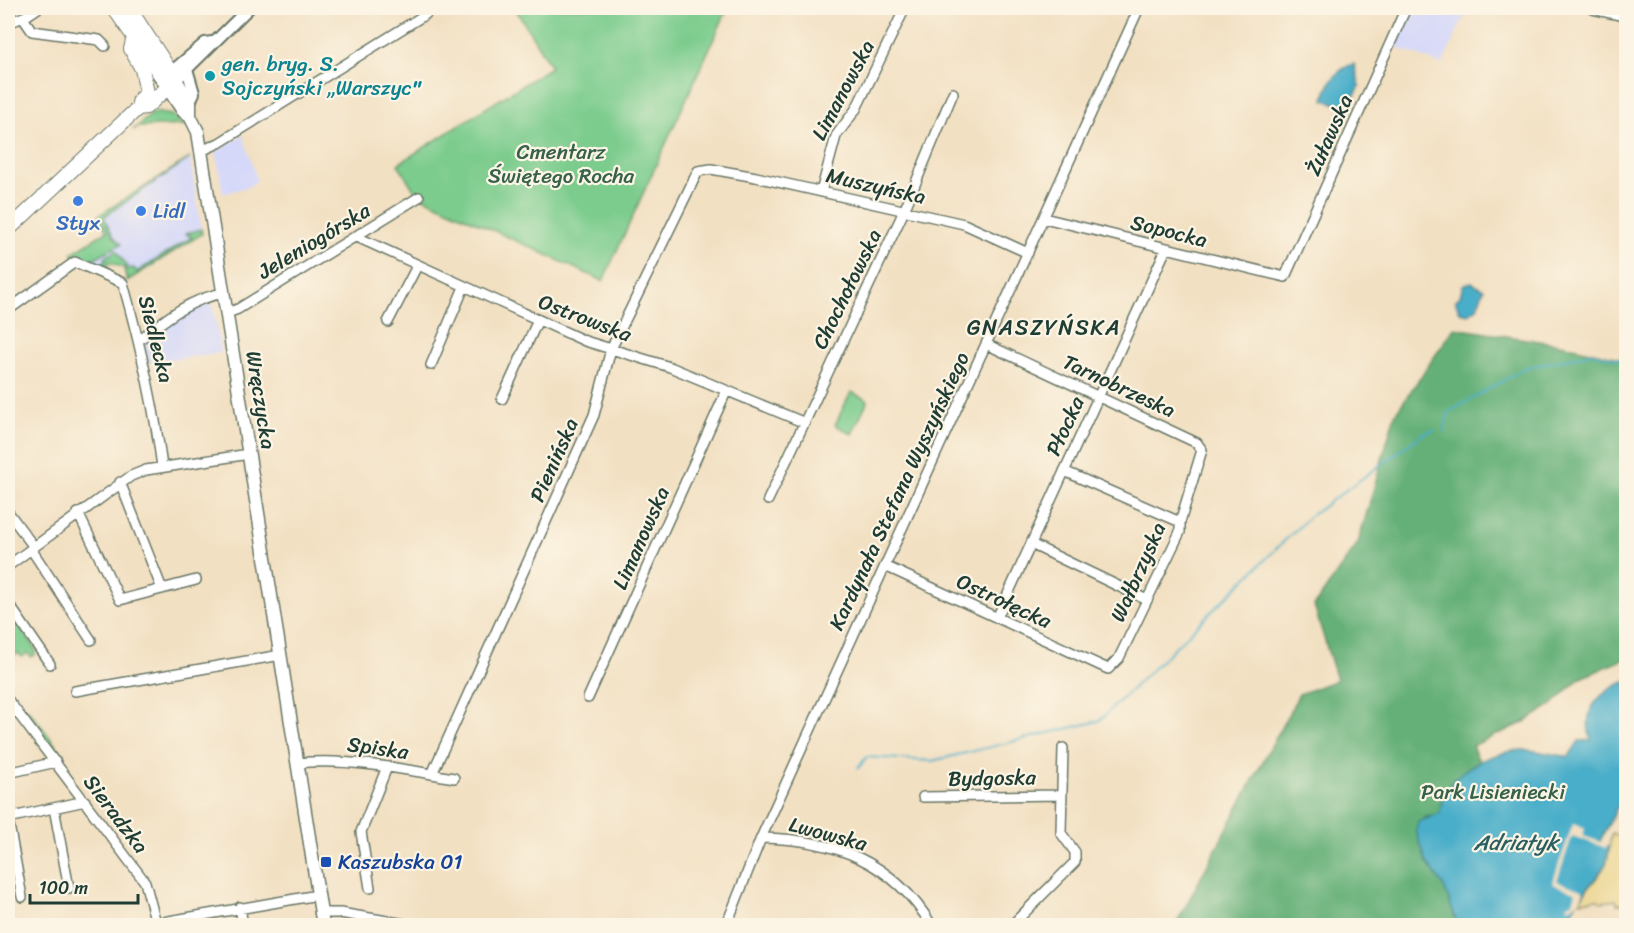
<svg xmlns="http://www.w3.org/2000/svg" width="1634" height="933" font-family="Sriracha,sans-serif">
  <style>
    .built { fill: #d5d8f9 }
    .green { fill: #7ccc8d; stroke: #4e8460; stroke-width: 1.5 }
    .forest { fill: #65b078; stroke: #427656; stroke-width: 1.5 }
    .sand { fill: #eeda9e; stroke: #868c69; stroke-width: 1.5 }
    .water { fill: #49aec9; stroke: #34767e; stroke-width: 1.5 }
    .pier { fill: #f2e0c2 }
    .lines { fill: none; stroke-linecap: round; stroke-linejoin: round }
    .stream { stroke: #49aec9; stroke-width: 2 }
    .minor-casing { stroke: #697666; stroke-width: 12 }
    .tertiary-casing { stroke: #697666; stroke-width: 14 }
    .secondary-casing { stroke: #697666; stroke-width: 15 }
    .primary-casing { stroke: #697666; stroke-width: 16 }
    .minor { stroke: #fff; stroke-width: 9 }
    .tertiary { stroke: #fff; stroke-width: 10 }
    .secondary { stroke: #fff; stroke-width: 12 }
    .primary { stroke: #fff; stroke-width: 14 }
    .culture-dot { fill: #0f9aa8; stroke: #fcf5e5; stroke-width: 2 }
    .shop-dot { fill: #3f7fe0; stroke: #fcf5e5; stroke-width: 2 }
    .transit-dot { fill: #1a4fb4; stroke: #fcf5e5; stroke-width: 2 }
    .labels { text-anchor: middle; dominant-baseline: central; stroke-width: 4.5; stroke-linejoin: round; paint-order: stroke }
    .culture-label { font-size: 21px; fill: #0d838f; stroke: #fcf5e5; text-anchor: start }
    .street-label { font-size: 21px; fill: #1f3d34; stroke: #fcf5e5 }
    .park-label { font-size: 21px; fill: #36614a; stroke: #fcf5e5 }
    .shop-label { font-size: 21px; fill: #366cbe; stroke: #fcf5e5; text-anchor: start }
    .transit-label { font-size: 21px; fill: #164399; stroke: #fcf5e5; text-anchor: start }
    .neighbourhood-label { font-size: 22px; letter-spacing: 1.5px; fill: #1f3d34; stroke: #fcf5e5 }
    .water-label { font-size: 22px; font-style: italic; fill: #2c5f61; stroke: #fcf5e5 }
  </style>
  <rect width="100%" height="100%" fill="#fcf5e5"/>
  <filter id="ink" filterUnits="userSpaceOnUse"><feTurbulence type="fractalNoise" baseFrequency=".0167" numOctaves="2"/><feDisplacementMap in="SourceGraphic" scale="12" xChannelSelector="R" yChannelSelector="G"/><feConvolveMatrix kernelMatrix="1 2 1 2 8 2 1 2 1" color-interpolation-filters="sRGB"/></filter>
  <filter id="wash" filterUnits="userSpaceOnUse"><feTurbulence type="fractalNoise" baseFrequency=".008" numOctaves="4" result="noise"/><feDisplacementMap in="SourceGraphic" scale="24" xChannelSelector="R" yChannelSelector="G"/><feGaussianBlur stdDeviation="1.35" result="paint"/><feColorMatrix in="noise" values="0 0 0 0 0 0 0 0 0 0 0 0 0 0 0 0 0 1.4 0 .05"/><feComposite in="paint" operator="in"/></filter>
  <g filter="url(#wash)">
    <rect width="100%" height="100%" fill="#f2e0c2"/>
    <path class="built" d="M 1412,8 L 1468,8 L 1442,65 L 1394,46 Z
      M 243,135 L 257,180 L 250,186 L 223,194 L 216,152 Z
      M 190,158 L 202,234 L 134,277 L 124,267 L 109,261 L 107,266 L 72,253 L 107,231 L 98,216 Z
      M 212,301 L 221,353 L 149,362 L 143,340 L 167,321 Z"/>
    <path class="green" d="M 515,8 L 728,8 L 603,281 L 417,195 L 398,164 L 551,67 Z
      M 154,112 L 172,115 L 185,125 L 138,127 L 133,130 Z
      M 190,158 L 104,217 L 113,236 L 121,244 L 86,263 L 77,260 L 72,253 L 107,231 L 98,216 Z
      M 201,229 L 202,234 L 127,281 L 124,269 L 134,268 L 137,272 L 192,237 L 186,234 Z
      M 116,250 L 127,266 L 124,268 L 109,262 L 107,268 L 113,273 L 102,269 L 106,257 Z
      M 851,392 L 868,400 L 852,434 L 835,425 Z
      M 8,608 L 36,650 L 35,655 L 31,657 L 28,653 L 22,657 L 18,653 L 10,659 L 8,656 Z
      M 28,709 L 64,756 L 57,758 L 23,714 Z"/>
    <path class="forest" d="M 1454,328 L 1565,345 L 1626,360 L 1626,658 L 1579,679 L 1552,705 L 1523,723 L 1472,746 L 1479,761 C 1461,772 1441,790 1440,812 L 1435,816 L 1426,817 L 1416,830 L 1426,861 L 1444,887 L 1458,925 L 1175,926 L 1299,694 L 1337,680 L 1314,606 L 1358,543 L 1395,414 Z"/>
    <path class="sand" d="M 1626,824 L 1626,904 L 1617,904 L 1616,900 L 1601,902 L 1597,899 L 1580,901 C 1586,887 1599,879 1605,865 C 1611,855 1608,844 1612,833 L 1618,836 Z"/>
    <path class="water" d="M 1354,64 L 1360,86 L 1348,107 L 1324,100 C 1326,85 1339,67 1354,64 Z
      M 1471,282 L 1484,289 L 1477,308 L 1469,314 L 1460,312 L 1455,301 L 1460,296 L 1463,285 Z
      M 1626,681 L 1626,803 L 1619,804 L 1600,841 L 1609,848 L 1606,864 L 1575,905 L 1569,925 L 1458,925 L 1444,887 L 1426,861 L 1416,830 L 1418,822 L 1440,813 C 1442,773 1487,753 1522,750 C 1538,749 1553,756 1569,756 L 1579,741 L 1591,740 C 1581,710 1600,691 1626,681 Z"/>
    <path class="pier" d="M 1573,824 L 1585,828 L 1583,836 L 1601,842 L 1608,830 L 1604,839 L 1609,842 L 1606,848 L 1572,836 L 1557,881 L 1584,891 L 1580,901 L 1569,908 L 1567,905 L 1573,902 L 1576,892 L 1552,884 Z"/>
    <g class="lines">
      <path class="stream" d="M 1444,432 L 1449,412 L 1525,368 L 1592,353 L 1626,361
        M 858,768 L 867,757 L 932,761 L 1099,721 L 1309,517 L 1423,434 L 1434,430"/>
    </g>
  </g>
  <g filter="url(#ink)">
    <g class="lines">
      <g class="minor-casing">
        <path id="minor" d="M 23,18 L 32,31 L 99,40 L 105,46
          M 8,23 L 26,16 L 38,8
          M 201,151 L 219,143 L 426,14
          M 821,192 L 836,136 L 856,109 L 905,8
          M 1044,218 L 1285,277 L 1406,8
          M 357,237 L 585,341 L 670,367 L 805,423
          M 8,310 L 75,262 L 123,283 C 140,344 154,404 162,467
          M 227,313 L 238,309 L 419,197
          M 388,322 L 417,266
          M 139,340 C 164,320 191,298 224,293
          M 431,365 L 464,287
          M 502,399 L 538,320
          M 1064,471 L 1180,522
          M 120,482 L 162,589
          M 768,500 L 904,211 L 953,93
          M 8,512 L 34,547
          M 78,513 L 120,600 L 196,580
          M 1031,544 L 1147,600
          M 31,549 L 91,640
          M 8,566 L 131,476 L 146,470 L 249,454
          M 885,566 L 1108,669 L 1119,658 L 1180,532 L 1180,522 L 1202,450 L 1197,443 L 986,344
          M 8,603 L 50,664
          M 997,618 L 1166,249
          M 75,691 L 281,655
          M 588,698 L 726,392
          M 8,700 L 145,882 L 156,923
          M 297,763 C 349,758 402,769 454,778
          M 8,773 L 56,762
          M 432,774 L 594,415 L 611,349 L 698,171 L 711,169 L 756,177 L 964,224 L 1028,253
          M 923,797 L 1062,795
          M 54,808 L 69,888
          M 8,818 L 85,801
          M 8,819 L 22,897
          M 761,838 C 834,839 893,861 932,926
          M 370,888 L 361,832 L 387,767
          M 240,907 L 243,926
          M 321,913 L 340,913 L 417,926
          M 140,926 L 318,895
          M 726,926 L 761,838 L 1139,8
          M 1011,926 L 1075,862 L 1075,852 L 1061,833 L 1063,748"/>
      </g>
      <g class="tertiary-casing">
        <path id="tertiary" d="M 187,69 L 194,93 L 190,102
          M 171,72 L 205,43 L 212,42
          M 176,80 L 249,8"/>
      </g>
      <g class="secondary-casing">
        <path id="secondary" d="M 1594,8 L 1626,15
          M 134,37 L 183,111 L 190,116
          M 176,80 L 190,102 L 190,116 L 198,132 L 323,926"/>
      </g>
      <g class="primary-casing">
        <path id="primary" d="M 114,8 L 134,37 L 131,49 L 142,69 L 147,93 L 140,99 L 138,108
          M 8,230 L 138,108 L 146,107 L 176,80 L 129,8"/>
      </g>
      <use href="#minor" class="minor"/>
      <use href="#tertiary" class="tertiary"/>
      <use href="#secondary" class="secondary"/>
      <use href="#primary" class="primary"/>
    </g>
  </g>
  <circle class="culture-dot" cx="210" cy="76" r="6"/>
  <g class="shop-dot">
    <circle cx="78" cy="201" r="6"/>
    <circle cx="141" cy="211" r="6"/>
  </g>
  <rect class="transit-dot" x="320" y="856" width="12" height="12" rx="3"/>
  <g class="labels">
    <g class="culture-label">
      <text x="222" y="64">gen. bryg. S.<tspan x="222" dy="24">Sojczyński „Warszyc"</tspan></text>
    </g>
    <g class="street-label">
      <text transform="translate(843 90) rotate(-62)">Limanowska</text>
      <text transform="translate(1329 135) rotate(-66)">Żuławska</text>
      <text transform="translate(876 186) rotate(13)">Muszyńska</text>
      <text transform="translate(1169 231) rotate(14)">Sopocka</text>
      <text transform="translate(314 241) rotate(-31)">Jeleniogórska</text>
      <text transform="translate(847 289) rotate(-64)">Chochołowska</text>
      <text transform="translate(585 318) rotate(21)">Ostrowska</text>
      <text transform="translate(156 339) rotate(76)">Siedlecka</text>
      <text transform="translate(1119 386) rotate(25)">Tarnobrzeska</text>
      <text transform="translate(261 400) rotate(81)">Wręczycka</text>
      <text transform="translate(1065 426) rotate(-65)">Płocka</text>
      <text transform="translate(554 460) rotate(-66)">Pienińska</text>
      <text transform="translate(899 491) rotate(-65)">Kardynała Stefana Wyszyńskiego</text>
      <text transform="translate(641 538) rotate(-66)">Limanowska</text>
      <text transform="translate(1138 572) rotate(-66)">Wałbrzyska</text>
      <text transform="translate(1004 601) rotate(25)">Ostrołęcka</text>
      <text transform="translate(378 748) rotate(8)">Spiska</text>
      <text transform="translate(992 778) rotate(-1)">Bydgoska</text>
      <text transform="translate(116 814) rotate(53)">Sieradzka</text>
      <text transform="translate(828 834) rotate(15)">Lwowska</text>
    </g>
    <g class="park-label">
      <text x="561" y="152">Cmentarz<tspan x="561" dy="24">Świętego Rocha</tspan></text>
      <text x="1493" y="792">Park Lisieniecki</text>
    </g>
    <g class="shop-label">
      <text x="153" y="211">Lidl</text>
      <text x="78" y="223" text-anchor="middle">Styx</text>
    </g>
    <g class="transit-label">
      <text x="338" y="862">Kaszubska 01</text>
    </g>
    <g class="neighbourhood-label">
      <text x="1044" y="327">GNASZYŃSKA</text>
    </g>
    <g class="water-label">
      <text x="1516" y="842">Adriatyk</text>
    </g>
  </g>
  <rect width="1634" height="933" fill="none" stroke="#fcf5e5" stroke-width="30"/>
  <path d="M30 894v9h108v-9" fill="none" stroke="#1f3d34" stroke-width="3"/>
  <text x="39" y="894" font-size="18" fill="#1f3d34" stroke="#fcf5e5" stroke-width="4.5" paint-order="stroke">100 m</text>
</svg>
